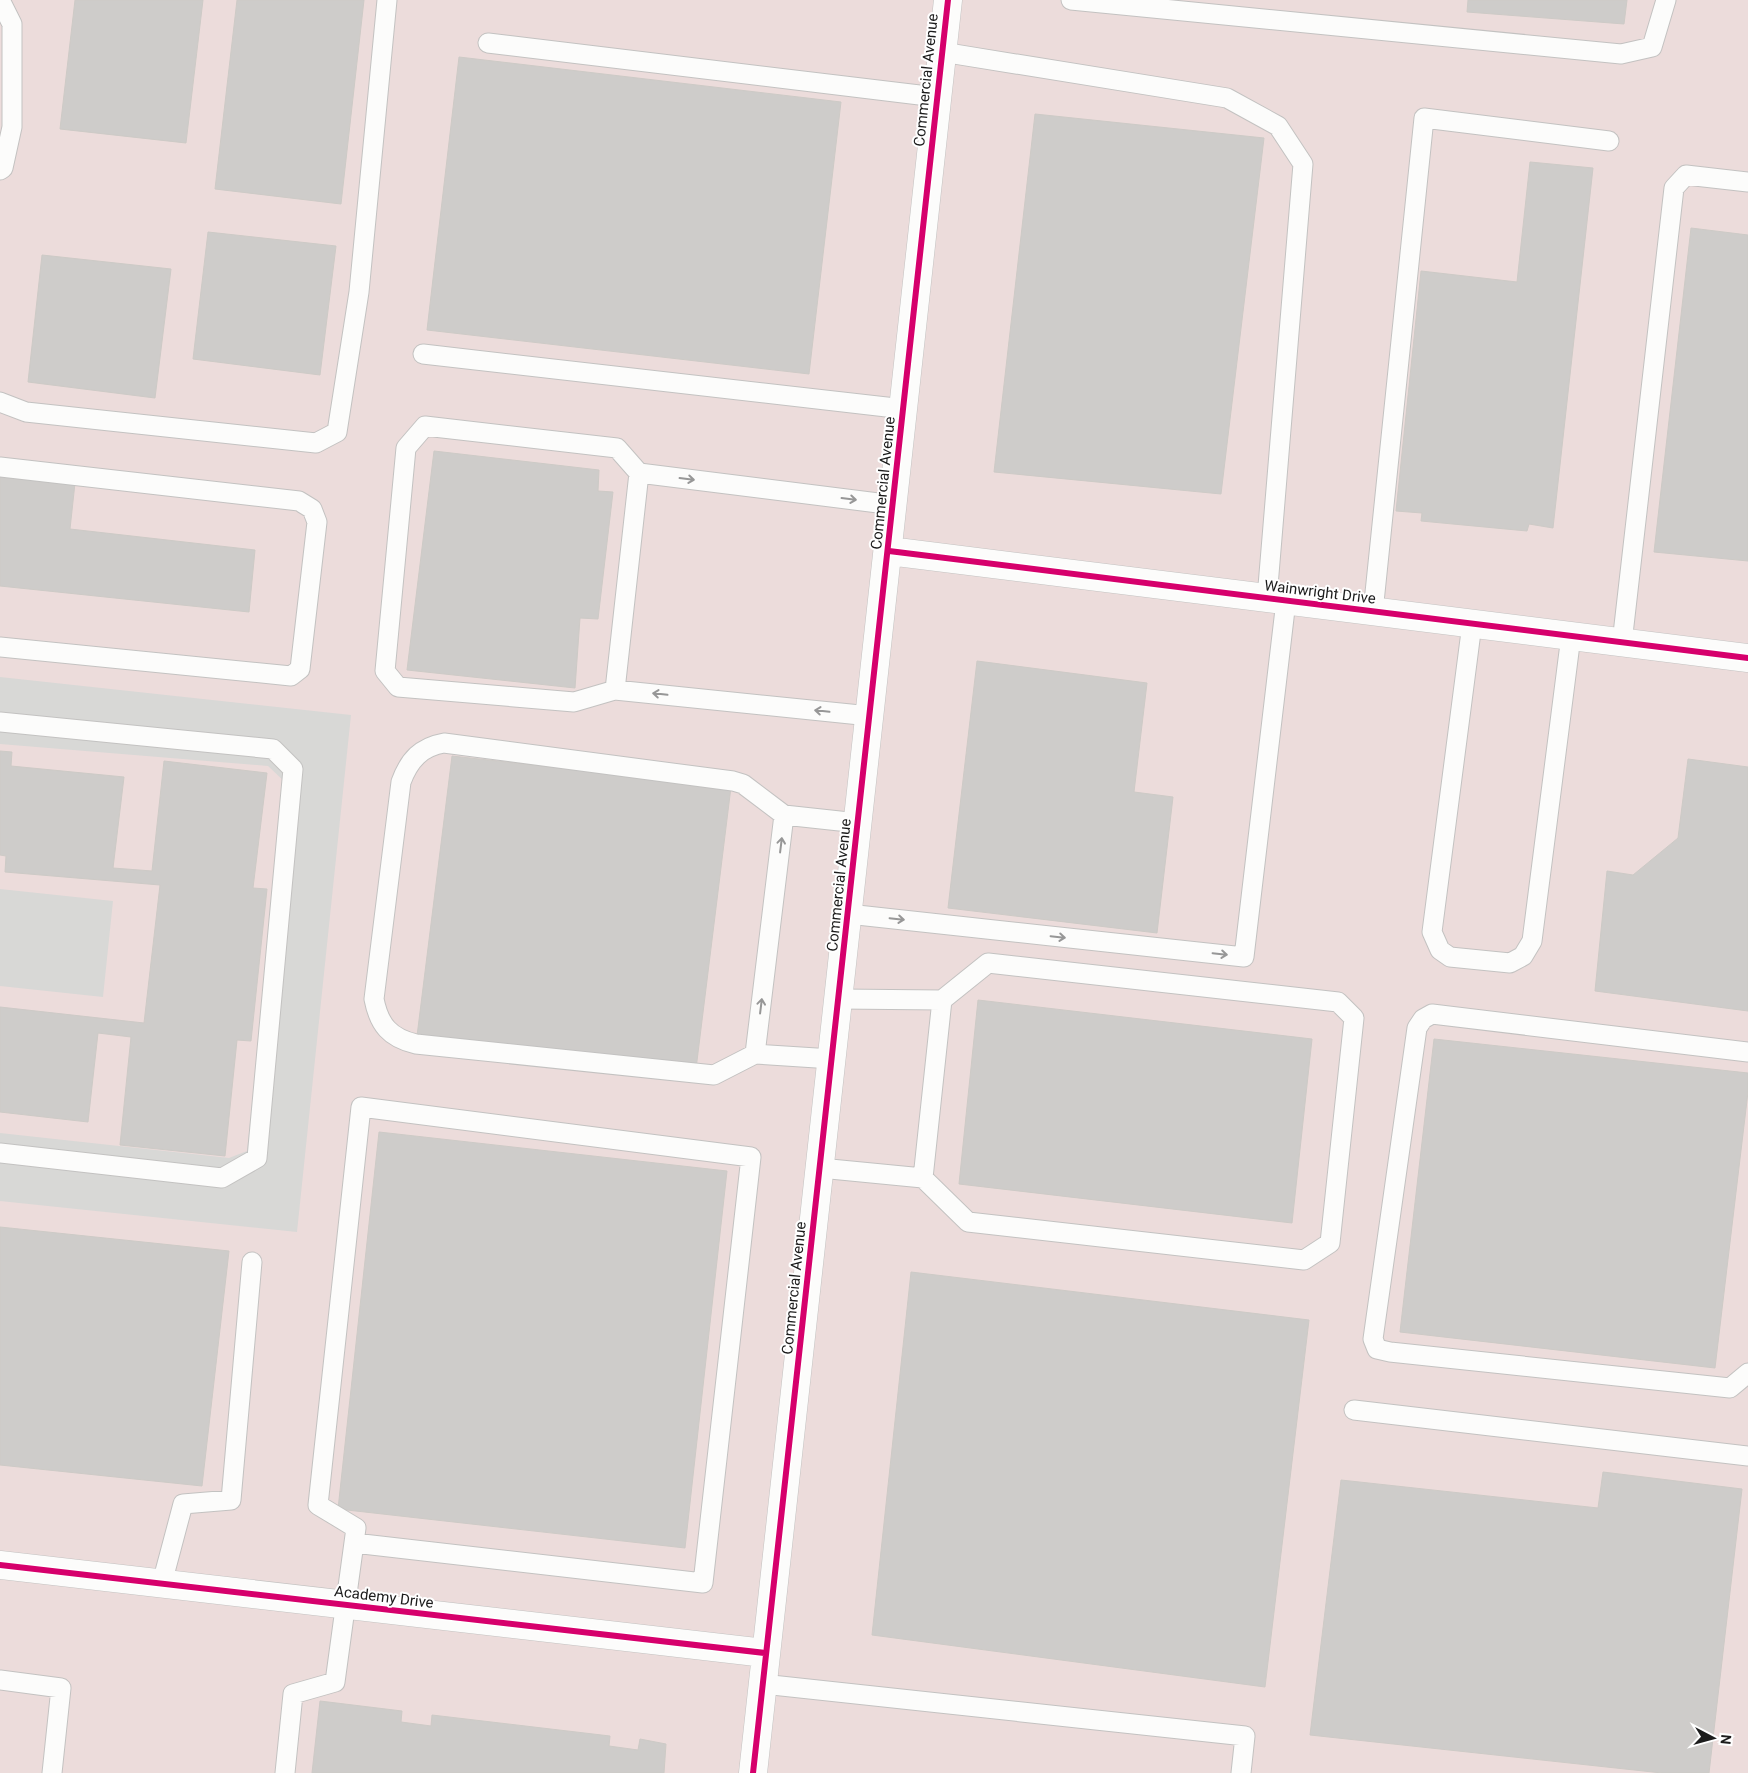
<svg xmlns="http://www.w3.org/2000/svg" width="1748" height="1773" font-family="Roboto,sans-serif">
  <style>
    .commercial { fill: #ecdcdb }
    .religious { fill: #d8d8d6 }
    .building { fill: #ceccca; stroke: #cdcac6 }
    .lines { fill: none; stroke-linecap: round; stroke-linejoin: round }
    .lane-casing { stroke: #c3c2c1; stroke-width: 21 }
    .street-casing { stroke: #c3c2c1; stroke-width: 29 }
    .lane { stroke: #fcfcfb; stroke-width: 19 }
    .street { stroke: #fcfcfb; stroke-width: 28 }
    .cycleway-casing { stroke: #fff; stroke-width: 9 }
    .cycleway { stroke: #d6006c; stroke-width: 6 }
    .oneway { stroke: #979797 }
    .labels { text-anchor: middle; dominant-baseline: central; stroke-width: 4; stroke-linejoin: round; paint-order: stroke }
    .street-label { font-size: 15px; fill: #1c1c1c; stroke: #fff }
  </style>
  <rect width="100%" height="100%" fill="#eae8e5"/>
  <path class="commercial" d="M 0,0 L 1748,0 L 1748,1773 L 0,1773 Z"/>
  <path class="religious" d="M 0,677 L 351,715 L 297,1232 L 0,1201 L 0,1133 L 229,1158 L 247,1151 L 286,783 L 268,766 L 0,744 Z
    M 0,889 L 113,901 L 103,997 L 0,986 Z"/>
  <path class="building" d="M 75,0 L 203,0 L 186,143 L 60,129 Z
    M 237,0 L 364,0 L 341,204 L 215,189 Z
    M 1468,0 L 1627,0 L 1624,24 L 1467,12 Z
    M 459,57 L 841,102 L 809,374 L 427,330 Z
    M 1035,114 L 1264,138 L 1221,494 L 994,472 Z
    M 1530,162 L 1593,168 L 1553,528 L 1529,524 L 1527,531 L 1421,521 L 1422,513 L 1396,511 L 1421,271 L 1517,282 Z
    M 1691,228 L 1748,235 L 1748,561 L 1654,552 Z
    M 208,232 L 336,246 L 320,375 L 193,359 Z
    M 42,255 L 171,269 L 155,398 L 28,382 Z
    M 434,451 L 599,470 L 598,491 L 613,492 L 598,619 L 580,618 L 575,688 L 407,670 Z
    M 0,475 L 75,483 L 70,529 L 255,550 L 249,612 L 0,586 Z
    M 977,661 L 1147,683 L 1134,792 L 1173,797 L 1157,933 L 948,908 Z
    M 0,751 L 12,752 L 11,766 L 124,777 L 113,868 L 152,871 L 164,761 L 267,773 L 253,888 L 267,889 L 251,1041 L 237,1040 L 225,1156 L 120,1145 L 131,1037 L 98,1033 L 88,1122 L 0,1112 L 0,1007 L 144,1023 L 160,885 L 5,872 L 6,856 L 0,855 Z
    M 452,756 L 731,787 L 696,1069 L 417,1036 Z
    M 1688,759 L 1748,767 L 1748,1011 L 1595,991 L 1607,871 L 1633,875 L 1678,838 Z
    M 978,1000 L 1312,1039 L 1292,1223 L 959,1184 Z
    M 1434,1039 L 1748,1073 L 1748,1092 L 1715,1368 L 1400,1332 Z
    M 379,1132 L 727,1171 L 685,1548 L 338,1509 Z
    M 0,1227 L 229,1251 L 202,1486 L 0,1465 Z
    M 911,1272 L 1309,1320 L 1265,1687 L 872,1635 Z
    M 1603,1472 L 1742,1489 L 1709,1773 L 1662,1773 L 1310,1735 L 1341,1480 L 1598,1508 Z
    M 320,1701 L 402,1711 L 401,1722 L 431,1726 L 432,1715 L 610,1736 L 609,1746 L 638,1750 L 640,1739 L 666,1744 L 664,1773 L 312,1773 Z"/>
  <g class="lines">
    <g class="lane-casing">
      <path id="lane" d="M 1071,0 L 1621,54 L 1652,47 L 1666,0
        M 488,43 L 936,97
        M 942,52 L 1227,98 L 1278,126 L 1303,164 L 1267,598
        M 0,170 L 3,168 L 12,127 L 12,24 L 0,0
        M 423,354 L 904,409
        M 0,402 L 26,412 L 316,443 L 337,432 L 359,292 L 387,0
        M 0,467 L 299,501 L 312,509 L 317,522 L 300,669 L 291,676 L 0,647
        M 1373,612 L 1424,118 L 1609,141
        M 1472,624 L 1432,932 L 1440,950 L 1450,957 L 1510,963 L 1523,956 L 1532,941 L 1571,636
        M 1622,643 L 1674,188 L 1686,175 L 1748,182
        M 615,690 L 639,473
        M 870,716 L 615,690 L 574,702 L 398,687 L 385,671 L 406,448 L 425,426 L 617,448 L 639,473 L 894,505
        M 0,722 L 273,749 L 293,769 L 257,1158 L 222,1178 L 0,1153
        M 848,914 L 1244,957 L 1286,601
        M 1748,1052 L 1432,1014 L 1423,1019 L 1417,1028 L 1373,1339 L 1377,1349 L 1390,1352 L 1730,1388 L 1748,1373
        M 755,1054 L 784,815
        M 832,1059 L 755,1054 L 714,1075 L 416,1044 C 390,1038 379,1025 374,999 L 401,782 C 409,760 421,747 444,743 L 733,781 L 743,784 L 784,815 L 858,823
        M 820,1168 L 923,1178 L 968,1222 L 1304,1260 L 1330,1243 L 1354,1018 L 1338,1002 L 988,963 L 942,1000 L 839,999
        M 923,1178 L 942,1000
        M 1354,1410 L 1748,1456
        M 162,1583 L 183,1504 L 231,1500 L 252,1262
        M 0,1680 L 61,1688 L 52,1773
        M 762,1684 L 1245,1736 L 1241,1773
        M 285,1773 L 293,1694 L 335,1682 C 342,1630 349,1579 356,1528 L 318,1505 L 361,1107 L 751,1157 L 703,1583 L 354,1543"/>
    </g>
    <g class="street-casing">
      <path id="street" d="M 889,551 L 1748,658
        M 0,1565 L 765,1653
        M 753,1773 L 948,0"/>
    </g>
    <use href="#lane" class="lane"/>
    <use href="#street" class="street"/>
    <g class="cycleway-casing">
      <path id="cycleway" d="M 889,551 L 1748,658
        M 0,1565 L 765,1653
        M 753,1773 L 948,0"/>
    </g>
    <use href="#cycleway" class="cycleway"/>
  </g>
  <defs><path id="oneway-shaft" d="M-6 0H5M1.5-3L5.5 0L1.5 3" fill="none" stroke-width="1.6" stroke-linecap="round" stroke-linejoin="round" transform="scale(1.25)"/></defs>
  <g class="oneway">
    <use href="#oneway-shaft" transform="translate(687 479) rotate(7)"/>
    <use href="#oneway-shaft" transform="translate(849 499) rotate(7)"/>
    <use href="#oneway-shaft" transform="translate(660 694) rotate(-174)"/>
    <use href="#oneway-shaft" transform="translate(822 711) rotate(-174)"/>
    <use href="#oneway-shaft" transform="translate(781 845) rotate(-83)"/>
    <use href="#oneway-shaft" transform="translate(897 919) rotate(6)"/>
    <use href="#oneway-shaft" transform="translate(1058 937) rotate(6)"/>
    <use href="#oneway-shaft" transform="translate(1220 954) rotate(6)"/>
    <use href="#oneway-shaft" transform="translate(761 1006) rotate(-83)"/>
  </g>
  <g class="labels">
    <g class="street-label">
      <text transform="translate(926 80) rotate(-84)">Commercial Avenue</text>
      <text transform="translate(883 483) rotate(-84)">Commercial Avenue</text>
      <text transform="translate(1320 592) rotate(7)">Wainwright Drive</text>
      <text transform="translate(839 885) rotate(-84)">Commercial Avenue</text>
      <text transform="translate(794 1288) rotate(-84)">Commercial Avenue</text>
      <text transform="translate(384 1597) rotate(7)">Academy Drive</text>
    </g>
  </g>
  <g transform="translate(1713 1738) rotate(96)" stroke="#ffffff" stroke-width="4" paint-order="stroke">
  <path d="M0-4L9 19L0 12L-9 19Z" fill="#1c1c1c"/>
  <text y="-8" font-size="14" font-weight="bold" text-anchor="middle" fill="#1c1c1c">N</text>
  </g>
</svg>
